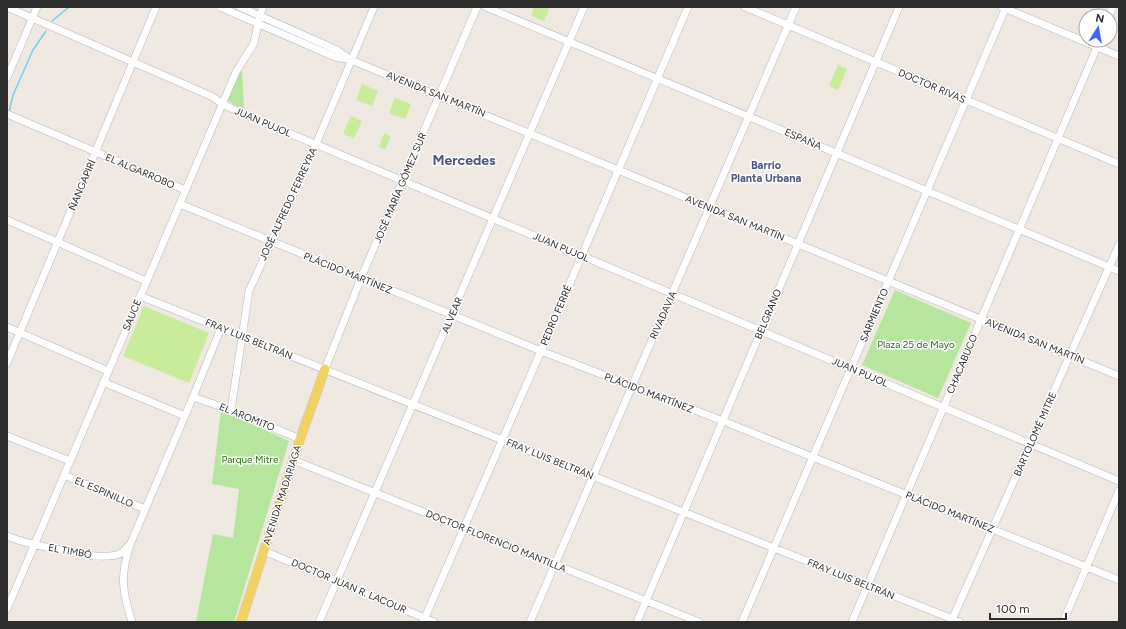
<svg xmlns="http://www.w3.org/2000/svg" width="1126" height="629" font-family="Figtree,sans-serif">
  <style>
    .green { fill: #b6e59e }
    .pitch { fill: #c9ec9a }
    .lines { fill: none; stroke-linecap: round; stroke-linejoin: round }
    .stream { stroke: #75cff0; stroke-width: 1.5 }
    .minor-casing { stroke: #b4b7c1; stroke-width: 8 }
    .major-casing { stroke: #c9c9c9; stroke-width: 10 }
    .minor { stroke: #fff; stroke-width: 7 }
    .major { stroke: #f2d163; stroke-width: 9 }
    .labels { text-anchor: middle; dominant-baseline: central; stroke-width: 3; stroke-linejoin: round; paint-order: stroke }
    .street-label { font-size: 10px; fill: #2e2e2e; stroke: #fff }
    .park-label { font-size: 10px; fill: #2c6e1b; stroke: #fff }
    .neighbourhood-label { font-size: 11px; font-weight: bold; fill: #4d5680; stroke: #fff }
    .district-label { font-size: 14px; font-weight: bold; fill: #4d5680; stroke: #fff }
  </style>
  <rect width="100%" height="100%" fill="#efe9e1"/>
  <path class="green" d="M 242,68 L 244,109 L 242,110 L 226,99 L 236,72 Z
    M 895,290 L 971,323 L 938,398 L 862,365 Z
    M 221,410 L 289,441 L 234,622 L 196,622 L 213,534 L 233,538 L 239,489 L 212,484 Z"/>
  <path class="pitch" d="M 534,7 L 550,7 L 544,21 L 531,16 Z
    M 838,65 L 847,69 L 838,90 L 829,86 Z
    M 362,84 L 378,91 L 372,106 L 356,100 Z
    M 395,98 L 411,104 L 405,119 L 389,113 Z
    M 351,116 L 362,121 L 354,138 L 343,134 Z
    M 384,133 L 391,136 L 385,150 L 379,147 Z
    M 144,306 L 209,333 L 189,383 L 123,356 Z"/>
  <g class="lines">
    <path class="stream" d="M 52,21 L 69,7
      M 9,112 L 13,95 L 33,50 L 46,31
      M 7,120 L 7,118"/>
    <g class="minor-casing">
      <path id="minor" d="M 7,7 L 213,97 L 222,104 L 246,115 L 1119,481
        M 220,7 L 335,57 L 347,59
        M 240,7 L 337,50 L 351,60 L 1119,376
        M 486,7 L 1119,271
        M 745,7 L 1119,164
        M 1002,7 L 1119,56
        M 1109,16 L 1113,7
        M 7,78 L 37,7
        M 7,114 L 185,190
        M 180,204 L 541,351 L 723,421 L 1119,580
        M 7,220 L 146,281
        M 140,296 L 960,622
        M 7,327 L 108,371
        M 7,363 L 156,7
        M 325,369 L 361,278 L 477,7
        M 103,382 L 185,416
        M 193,397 L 231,410 L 300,439
        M 231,410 L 249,291 L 316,144 L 374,7
        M 7,436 L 70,461
        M 293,460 L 699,622
        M 64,475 L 145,509
        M 7,536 C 25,544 42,546 61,550 C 79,553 98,559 116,555 C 122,554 125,550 128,546
        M 264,551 L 434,622
        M 7,609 L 236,72 L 254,43 L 260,15 L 263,7
        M 132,622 C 122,591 120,576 130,545 L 193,397 L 221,328
        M 319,622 L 584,7
        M 423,622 L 541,351 L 688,7
        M 530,622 L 796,7
        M 637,622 L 899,7
        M 742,622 L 1006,7
        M 852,622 L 1100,40
        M 951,622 L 1119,245
        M 1063,622 L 1119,491"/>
    </g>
    <g class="major-casing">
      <path id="major" d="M 241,622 L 300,439 L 325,369"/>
    </g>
    <use href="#minor" class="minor"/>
    <use href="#major" class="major"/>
  </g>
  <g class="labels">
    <g class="street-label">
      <text transform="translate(932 86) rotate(23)">DOCTOR RIVAS</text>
      <text transform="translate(436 94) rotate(22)">AVENIDA SAN MARTÍN</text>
      <text transform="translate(263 122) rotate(23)">JUAN PUJOL</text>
      <text transform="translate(803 139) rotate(23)">ESPAÑA</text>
      <text transform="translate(140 171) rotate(23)">EL ALGARROBO</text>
      <text transform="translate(82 185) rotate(-67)">ÑANGAPIRÍ</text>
      <text transform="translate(400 188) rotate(-67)">JOSÉ MARÍA GÓMEZ SUR</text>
      <text transform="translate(288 204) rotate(-65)">JOSÉ ALFREDO FERREYRA</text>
      <text transform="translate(735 218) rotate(22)">AVENIDA SAN MARTÍN</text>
      <text transform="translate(561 247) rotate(23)">JUAN PUJOL</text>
      <text transform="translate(348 273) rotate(22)">PLÁCIDO MARTÍNEZ</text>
      <text transform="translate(768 314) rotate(-67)">BELGRANO</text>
      <text transform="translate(132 315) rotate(-67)">SAUCE</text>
      <text transform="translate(452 315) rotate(-67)">ALVEAR</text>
      <text transform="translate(556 315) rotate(-67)">PEDRO FERRÉ</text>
      <text transform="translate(663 315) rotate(-66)">RIVADAVIA</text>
      <text transform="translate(874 315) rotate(-67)">SARMIENTO</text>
      <text transform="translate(249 339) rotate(22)">FRAY LUIS BELTRÁN</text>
      <text transform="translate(1035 341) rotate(22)">AVENIDA SAN MARTÍN</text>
      <text transform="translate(962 364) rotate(-67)">CHACABUCO</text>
      <text transform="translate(860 372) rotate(23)">JUAN PUJOL</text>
      <text transform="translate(649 393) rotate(21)">PLÁCIDO MARTÍNEZ</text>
      <text transform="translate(247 417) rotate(22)">EL AROMITO</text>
      <text transform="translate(1035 434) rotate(-66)">BARTOLOMÉ MITRE</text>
      <text transform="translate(550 459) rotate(22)">FRAY LUIS BELTRÁN</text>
      <text transform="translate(104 492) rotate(23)">EL ESPINILLO</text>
      <text transform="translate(282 495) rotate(-72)">AVENIDA MADARIAGA</text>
      <text transform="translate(950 512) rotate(22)">PLÁCIDO MARTÍNEZ</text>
      <text transform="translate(496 541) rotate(22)">DOCTOR FLORENCIO MANTILLA</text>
      <text transform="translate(70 551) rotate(10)">EL TIMBÓ</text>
      <text transform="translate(851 579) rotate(22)">FRAY LUIS BELTRÁN</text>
      <text transform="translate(349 586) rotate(23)">DOCTOR JUAN R. LACOUR</text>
    </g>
    <g class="park-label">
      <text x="916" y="344">Plaza 25 de Mayo</text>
      <text x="250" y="459">Parque Mitre</text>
    </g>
    <g class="neighbourhood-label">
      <text x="766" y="165">Barrio<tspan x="766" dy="13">Planta Urbana</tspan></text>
    </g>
    <g class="district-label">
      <text x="464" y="160">Mercedes</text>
    </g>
  </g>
  <rect width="1126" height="629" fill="none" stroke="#2e2e2e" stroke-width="16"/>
  <g transform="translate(1098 28) rotate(11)"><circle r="19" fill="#ffffff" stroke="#ababab"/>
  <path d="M0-3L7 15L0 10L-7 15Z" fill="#4264fb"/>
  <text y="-6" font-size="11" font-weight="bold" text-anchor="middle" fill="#2e2e2e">N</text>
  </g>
  <path d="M990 613v6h76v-6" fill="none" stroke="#2e2e2e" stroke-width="2"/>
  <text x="996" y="613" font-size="12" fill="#2e2e2e" stroke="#ffffff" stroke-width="3" paint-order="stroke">100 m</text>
</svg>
